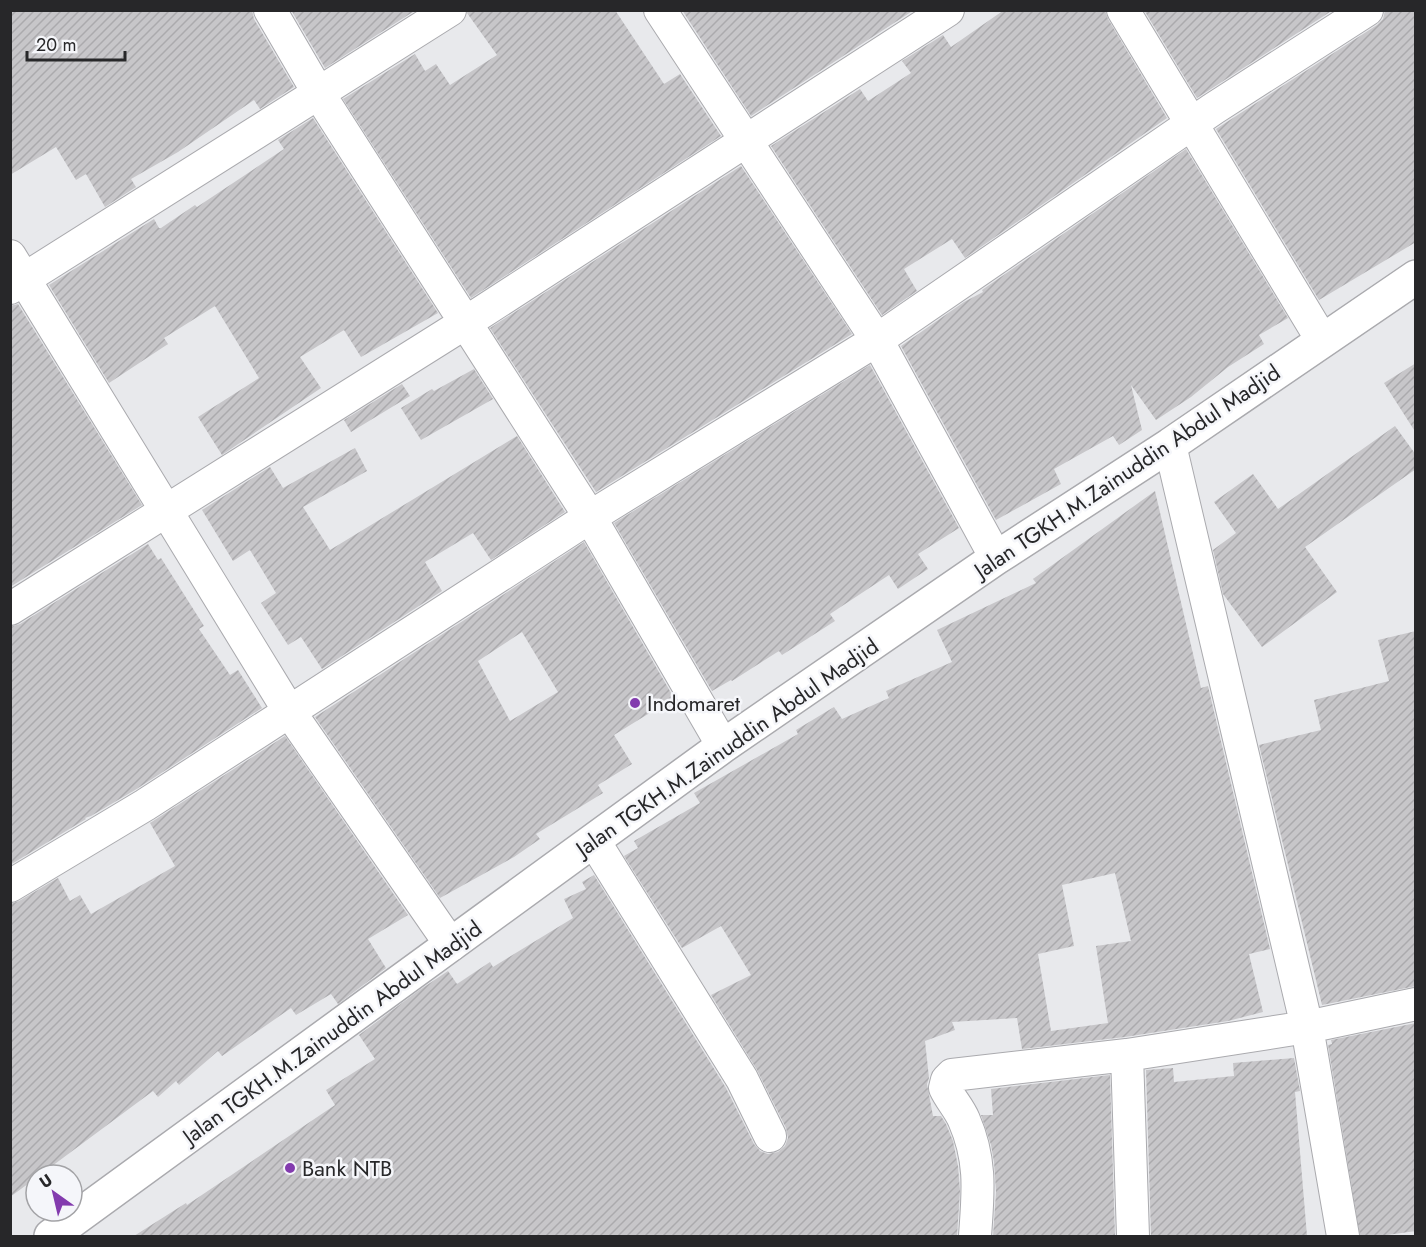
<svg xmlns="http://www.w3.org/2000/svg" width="1426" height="1247" font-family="Jost,sans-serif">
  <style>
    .building { fill: url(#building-hatch); fill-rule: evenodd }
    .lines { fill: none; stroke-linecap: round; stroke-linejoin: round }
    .minor-casing { stroke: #aaaaae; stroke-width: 34 }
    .primary-casing { stroke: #aaaaae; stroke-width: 36 }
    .minor { stroke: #fff; stroke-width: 32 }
    .primary { stroke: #fff; stroke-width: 33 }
    .poi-dot { fill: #833bae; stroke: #f5f6fa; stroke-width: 2 }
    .labels { text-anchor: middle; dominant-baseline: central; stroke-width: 5; stroke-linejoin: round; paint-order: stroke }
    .street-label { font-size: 22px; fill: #272729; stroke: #f5f6fa }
    .poi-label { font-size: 22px; fill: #272729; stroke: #f5f6fa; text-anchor: start }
  </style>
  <defs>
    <pattern id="building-hatch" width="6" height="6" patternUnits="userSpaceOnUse" patternTransform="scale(1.5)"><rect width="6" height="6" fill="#c7c6c9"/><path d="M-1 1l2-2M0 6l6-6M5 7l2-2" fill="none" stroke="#abaaad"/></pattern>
  </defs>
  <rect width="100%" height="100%" fill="#e8e9ec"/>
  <path class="building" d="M 10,10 L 252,10 L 254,19 L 294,87 L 260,109 L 254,100 L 178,152 L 131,179 L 136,187 L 105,207 L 86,174 L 76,180 L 56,147 L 10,175 Z
    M 291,10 L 416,10 L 325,68 Z
    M 468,10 L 615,10 L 664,84 L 680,74 L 721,136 L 471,298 L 343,99 L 415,54 L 425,71 L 436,64 L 450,85 L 497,55 L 467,13 Z
    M 682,10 L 914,10 L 751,116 Z
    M 1004,10 L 1105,10 L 1108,19 L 1167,118 L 965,258 L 952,239 L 904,269 L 917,291 L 882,315 L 771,146 L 860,89 L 868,101 L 911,73 L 902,61 L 943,35 L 951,47 Z
    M 1144,10 L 1333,10 L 1197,98 Z
    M 1385,10 L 1416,10 L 1416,242 L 1319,300 L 1216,129 L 1377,25 L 1383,19 Z
    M 313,118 L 438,313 L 361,357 L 344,330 L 300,357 L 321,388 L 222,455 L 198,417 L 259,378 L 215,306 L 164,338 L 168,344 L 109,383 L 49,285 L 154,219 L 159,228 L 161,228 L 195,205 L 197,207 L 284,149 L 278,140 Z
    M 1186,149 L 1288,318 L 1259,335 L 1264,344 L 1228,367 L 1191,397 L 1156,420 L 1131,385 L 1142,430 L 1119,445 L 1113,436 L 1054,469 L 1061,484 L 996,520 L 901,346 L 964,302 L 983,292 L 982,290 Z
    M 741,166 L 852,334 L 596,492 L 490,328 Z
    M 18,304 L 142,505 L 10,587 L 10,306 Z
    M 1416,363 L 1416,433 L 1384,383 Z
    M 870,365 L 959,528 L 918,554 L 928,569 L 898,589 L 889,575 L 830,614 L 835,621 L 782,655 L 779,651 L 732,681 L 731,680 L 712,691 L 614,523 Z
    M 474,369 L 493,399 L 421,440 L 401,408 L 432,389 L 434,391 Z
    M 402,384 L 410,396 L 351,432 L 344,420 Z
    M 1395,426 L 1416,455 L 1416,469 L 1305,547 L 1337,592 L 1262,647 L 1223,594 L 1213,550 L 1236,533 L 1214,502 L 1253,474 L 1278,509 Z
    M 517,436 L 565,512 L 491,560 L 473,533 L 425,562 L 442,591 L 322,669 L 301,637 L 288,645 L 261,603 L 276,593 L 250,550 L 233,561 L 202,510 L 270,467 L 283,488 L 355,448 L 367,471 L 303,507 L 330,550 Z
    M 1155,491 L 1201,688 L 1208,686 L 1270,949 L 1249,954 L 1263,1012 L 1228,1021 L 1125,1037 L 1022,1049 L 1017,1018 L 952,1022 L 955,1030 L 925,1041 L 929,1078 L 927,1084 L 933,1116 L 941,1116 L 946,1124 L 953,1141 L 958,1166 L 960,1191 L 957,1236 L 134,1236 L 186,1203 L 187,1205 L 335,1105 L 326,1090 L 375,1059 L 359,1035 L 418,991 L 448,971 L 457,984 L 490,962 L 493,967 L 573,918 L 564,899 L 586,889 L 582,882 L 594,875 L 726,1088 L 754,1144 L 760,1151 L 768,1154 L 778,1152 L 785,1146 L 788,1138 L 786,1128 L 757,1070 L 711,995 L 751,975 L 721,926 L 682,948 L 624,856 L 638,848 L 634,841 L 700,803 L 694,793 L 798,734 L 796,730 L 834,707 L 842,719 L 889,698 L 886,691 L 952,662 L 937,630 L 1036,583 L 1033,579 ZM 1115,873 L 1131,941 L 1096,946 L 1108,1023 L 1051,1031 L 1038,954 L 1074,946 L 1062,885 Z
    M 584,542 L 674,698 L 614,735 L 632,764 L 598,785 L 603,793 L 536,834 L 540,839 L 514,857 L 440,898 L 315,717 ZM 522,632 L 558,692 L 510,721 L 478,661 Z
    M 148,544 L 158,560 L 161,558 L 204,626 L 199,629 L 230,675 L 238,670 L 262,708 L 135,790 L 91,816 L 85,818 L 86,819 L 10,865 L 10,627 L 20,624 Z
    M 1416,631 L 1416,986 L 1322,1005 L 1259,745 L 1321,730 L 1314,700 L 1389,681 L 1378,640 Z
    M 285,736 L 408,915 L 368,939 L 386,968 L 338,1004 L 331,994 L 296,1015 L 291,1008 L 222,1056 L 218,1051 L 179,1085 L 176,1081 L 158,1097 L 153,1091 L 40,1175 L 36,1175 L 36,1178 L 10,1197 L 10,904 L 19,901 L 58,878 L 70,901 L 80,895 L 91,914 L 175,866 L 150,823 Z
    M 1416,1023 L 1416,1231 L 1380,1236 L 1360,1236 L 1328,1045 L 1332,1044 L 1331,1040 Z
    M 1294,1058 L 1300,1091 L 1295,1092 L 1307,1236 L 1151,1236 L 1146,1070 L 1173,1068 L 1174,1082 L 1234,1076 L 1233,1063 Z
    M 1110,1075 L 1115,1236 L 993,1236 L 996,1192 L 994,1162 L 991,1145 L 981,1115 L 993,1115 L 991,1089 Z"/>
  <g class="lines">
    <g class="minor-casing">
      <path id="minor" d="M 270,10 L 319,94 L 590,517 L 723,746
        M 660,10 L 877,340 L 996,558
        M 1123,10 L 1322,340
        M 10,256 L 289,711 L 451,945
        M 10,288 L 450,10
        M 1170,445 L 1307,1027 L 1343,1236
        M 10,609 L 465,323 L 948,10
        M 594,841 L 742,1079 L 770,1136
        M 10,886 L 145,805 L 590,517 L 877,340 L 1213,109 L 1367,10
        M 1127,1055 L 1133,1236
        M 975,1236 C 978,1194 982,1161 964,1120 C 959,1108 950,1099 945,1088 L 947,1080 L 952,1075 L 1127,1055 L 1307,1027 L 1416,1004"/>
    </g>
    <g class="primary-casing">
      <path id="primary" d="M 51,1236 L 723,746 L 996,558 L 1170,445 L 1416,277"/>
    </g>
    <use href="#minor" class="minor"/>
    <use href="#primary" class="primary"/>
  </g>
  <g class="poi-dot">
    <circle cx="635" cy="703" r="6"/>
    <circle cx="290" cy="1168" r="6"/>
  </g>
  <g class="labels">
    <g class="street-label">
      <text transform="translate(1127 471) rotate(-34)">Jalan TGKH.M.Zainuddin Abdul Madjid</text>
      <text transform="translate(727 747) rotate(-35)">Jalan TGKH.M.Zainuddin Abdul Madjid</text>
      <text transform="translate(332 1032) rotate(-36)">Jalan TGKH.M.Zainuddin Abdul Madjid</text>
    </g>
    <g class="poi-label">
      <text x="647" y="703">Indomaret</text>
      <text x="302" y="1168">Bank NTB</text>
    </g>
  </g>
  <rect width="1426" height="1247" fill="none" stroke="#272729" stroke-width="24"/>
  <g transform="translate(54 1193) rotate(326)"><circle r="28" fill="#f5f6fa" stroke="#a3a3a6" stroke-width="1.5"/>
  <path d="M0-4.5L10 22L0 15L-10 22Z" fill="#833bae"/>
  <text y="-9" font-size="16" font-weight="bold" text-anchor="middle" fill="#272729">U</text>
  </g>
  <path d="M27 51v9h98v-9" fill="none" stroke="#272729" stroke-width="3"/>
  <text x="36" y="51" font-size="18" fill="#272729" stroke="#f5f6fa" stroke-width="4.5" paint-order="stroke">20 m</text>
</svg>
